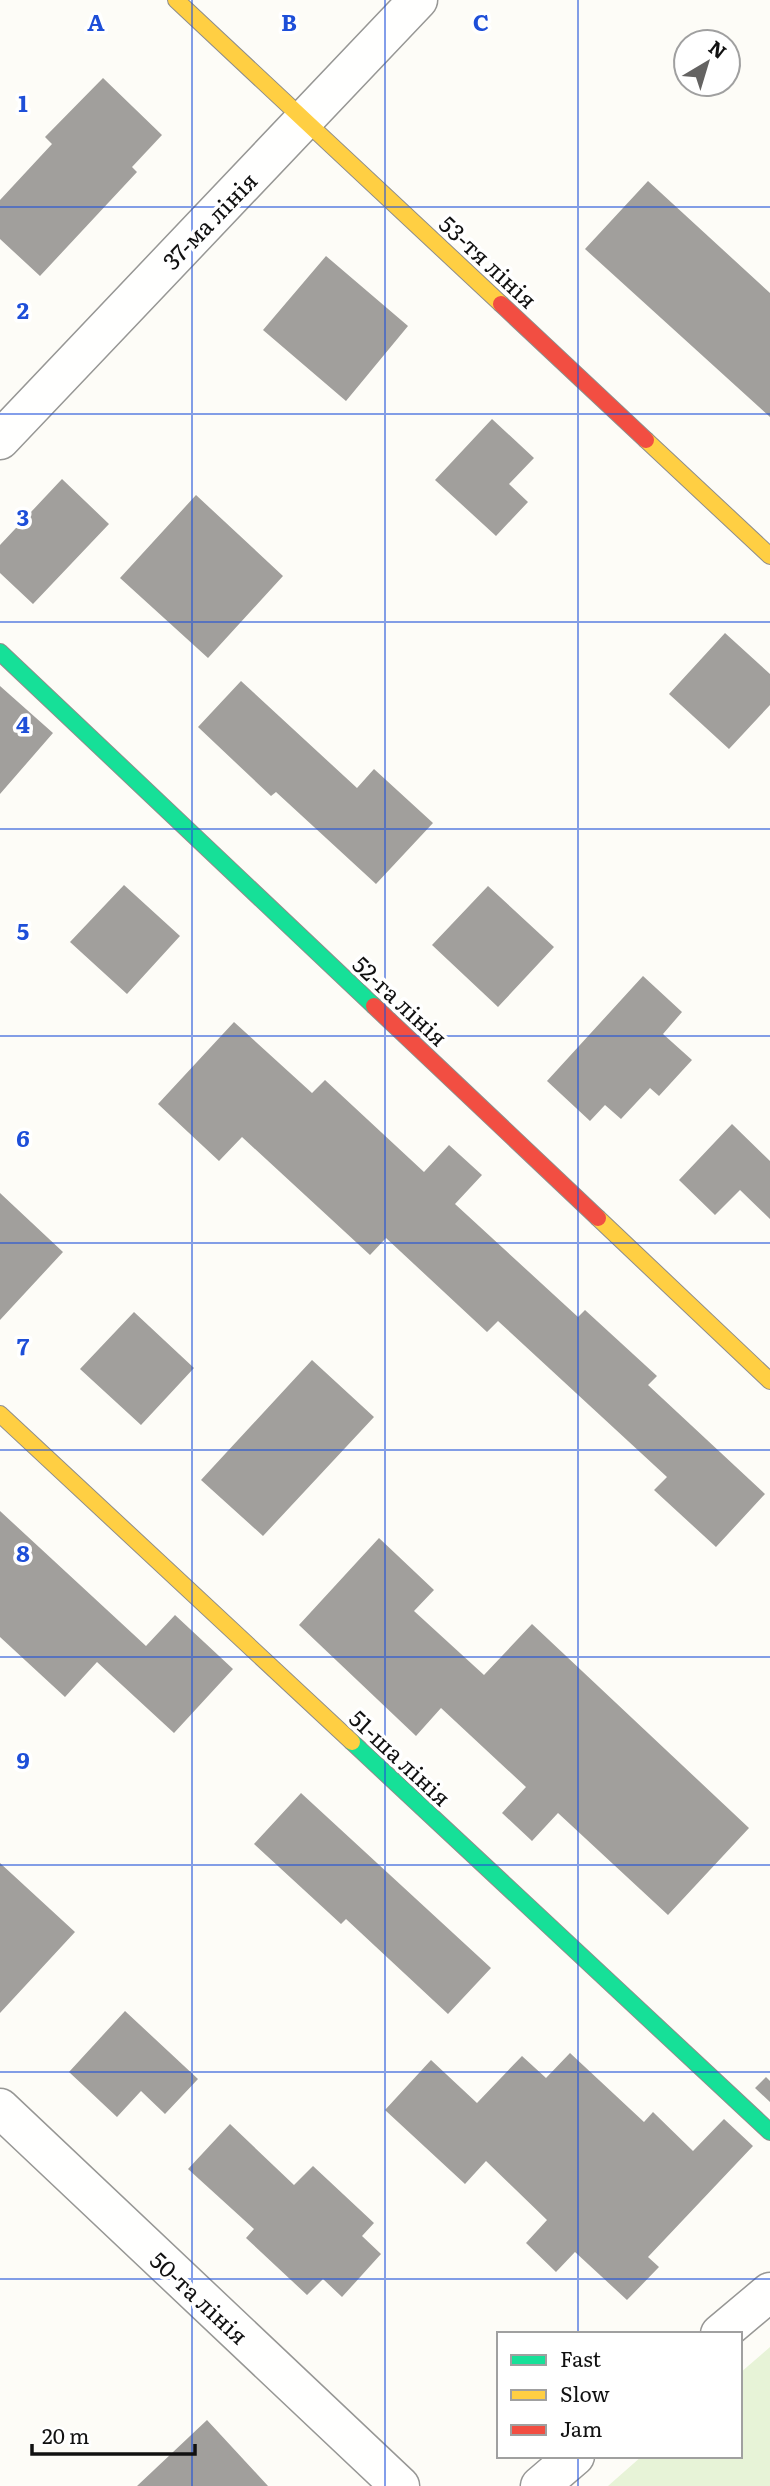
<svg xmlns="http://www.w3.org/2000/svg" width="770" height="2486" font-family="Literata,serif">
  <style>
    .green { fill: #e7f3d7 }
    .building { fill: #a19f9c }
    .lines { fill: none; stroke-linecap: round; stroke-linejoin: round }
    .street-casing { stroke: #979795; stroke-width: 41 }
    .fast-casing { stroke: #8e8d8b; stroke-width: 18 }
    .slow-casing { stroke: #8e8d8b; stroke-width: 18 }
    .jam-casing { stroke: #8e8d8b; stroke-width: 18 }
    .street { stroke: #fffffe; stroke-width: 38 }
    .fast { stroke: #16e098; stroke-width: 16 }
    .slow { stroke: #ffcf43; stroke-width: 16 }
    .jam { stroke: #f24e42; stroke-width: 16 }
    .grid { fill: none; stroke: #1d4ed8; stroke-width: 2; stroke-opacity: 0.55 }
    .labels { text-anchor: middle; dominant-baseline: central; stroke-width: 7; stroke-linejoin: round; paint-order: stroke }
    .street-label { font-size: 23px; fill: #111; stroke: #fff }
    .grid-label { font-size: 23px; text-anchor: middle; font-weight: bold; fill: #1d4ed8; stroke: #fff; stroke-width: 7; stroke-linejoin: round; paint-order: stroke }
  </style>
  <rect width="100%" height="100%" fill="#fdfcf7"/>
  <path class="green" d="M 770,2347 L 770,2486 L 608,2486 L 642,2456 L 740,2456 L 740,2373 Z"/>
  <path class="building" d="M 103,78 L 162,135 L 132,167 L 137,172 L 40,276 L 0,239 L 0,200 L 52,144 L 45,137 Z
    M 648,181 L 770,293 L 770,417 L 585,249 Z
    M 326,256 L 408,326 L 346,401 L 263,330 Z
    M 492,419 L 534,458 L 509,484 L 528,502 L 496,536 L 435,480 Z
    M 62,479 L 109,524 L 33,604 L 0,573 L 0,545 Z
    M 196,495 L 283,576 L 208,658 L 120,578 Z
    M 725,633 L 770,674 L 770,705 L 729,749 L 669,694 Z
    M 241,681 L 357,788 L 374,769 L 433,823 L 376,884 L 276,792 L 271,796 L 198,727 Z
    M 0,686 L 53,733 L 0,794 Z
    M 124,885 L 180,936 L 127,994 L 70,942 Z
    M 488,886 L 554,947 L 498,1007 L 432,945 Z
    M 643,976 L 682,1012 L 663,1034 L 692,1060 L 659,1096 L 650,1088 L 621,1119 L 605,1105 L 590,1121 L 547,1081 Z
    M 234,1022 L 312,1093 L 325,1080 L 424,1172 L 449,1145 L 482,1175 L 455,1204 L 578,1317 L 585,1310 L 657,1376 L 648,1385 L 765,1494 L 716,1547 L 654,1490 L 667,1477 L 498,1321 L 487,1332 L 386,1238 L 370,1255 L 242,1137 L 219,1161 L 158,1104 Z
    M 732,1124 L 770,1161 L 770,1219 L 740,1190 L 715,1215 L 679,1180 Z
    M 0,1193 L 63,1252 L 0,1320 Z
    M 134,1312 L 194,1368 L 141,1425 L 80,1369 Z
    M 312,1360 L 374,1417 L 263,1536 L 201,1480 Z
    M 0,1511 L 146,1646 L 175,1615 L 233,1669 L 174,1733 L 97,1662 L 65,1697 L 0,1637 Z
    M 379,1538 L 434,1590 L 414,1611 L 484,1675 L 532,1624 L 749,1828 L 668,1915 L 558,1813 L 532,1841 L 502,1813 L 526,1787 L 441,1708 L 416,1736 L 299,1625 Z
    M 301,1793 L 491,1968 L 448,2014 L 346,1919 L 341,1924 L 254,1844 Z
    M 0,1863 L 75,1932 L 0,2013 Z
    M 125,2011 L 198,2079 L 165,2114 L 141,2091 L 117,2117 L 69,2072 Z
    M 570,2053 L 644,2122 L 653,2112 L 693,2151 L 724,2119 L 753,2146 L 648,2257 L 659,2267 L 627,2300 L 575,2252 L 556,2272 L 526,2243 L 547,2220 L 486,2161 L 465,2184 L 385,2110 L 431,2060 L 477,2103 L 522,2056 L 546,2078 Z
    M 766,2077 L 770,2081 L 770,2102 L 755,2088 Z
    M 230,2124 L 294,2185 L 313,2166 L 374,2223 L 362,2236 L 381,2254 L 342,2297 L 323,2279 L 307,2295 L 246,2238 L 254,2229 L 188,2169 Z
    M 207,2420 L 268,2486 L 137,2486 Z"/>
  <g class="lines">
    <g class="street-casing">
      <path id="street" d="M 0,440 L 418,0
        M 0,2108 L 400,2486
        M 720,2334 L 770,2292
        M 540,2486 L 575,2456"/>
    </g>
    <g class="fast-casing">
      <path id="fast" d="M 0,652 L 374,1006
        M 352,1742 L 770,2132"/>
    </g>
    <g class="slow-casing">
      <path id="slow" d="M 176,0 L 501,304
        M 646,440 L 770,556
        M 598,1218 L 770,1381
        M 0,1414 L 352,1742"/>
    </g>
    <g class="jam-casing">
      <path id="jam" d="M 501,304 L 646,440
        M 374,1006 L 598,1218"/>
    </g>
    <use href="#street" class="street"/>
    <use href="#fast" class="fast"/>
    <use href="#slow" class="slow"/>
    <use href="#jam" class="jam"/>
  </g>
  <path class="grid" d="M 192,0 L 192,2486M 385,0 L 385,2486M 578,0 L 578,2334M 0,207 L 770,207M 0,414 L 770,414M 0,622 L 770,622M 0,829 L 770,829M 0,1036 L 770,1036M 0,1243 L 770,1243M 0,1450 L 770,1450M 0,1657 L 770,1657M 0,1865 L 770,1865M 0,2072 L 770,2072M 0,2279 L 770,2279M 578,2456 L 578,2486"/>
  <g class="labels">
    <g class="street-label">
      <text transform="translate(209 220) rotate(-46)">37-ма лінія</text>
      <text transform="translate(489 261) rotate(43)">53-тя лінія</text>
      <text transform="translate(401 1000) rotate(43)">52-га лінія</text>
      <text transform="translate(401 1757) rotate(43)">51-ша лінія</text>
      <text transform="translate(200 2297) rotate(43)">50-та лінія</text>
    </g>
  </g>
  <g class="grid-label">
    <text x="96" y="31">A</text>
    <text x="289" y="31">B</text>
    <text x="481" y="31">C</text>
    <text x="23" y="112">1</text>
    <text x="23" y="319">2</text>
    <text x="23" y="526">3</text>
    <text x="23" y="733">4</text>
    <text x="23" y="940">5</text>
    <text x="23" y="1147">6</text>
    <text x="23" y="1355">7</text>
    <text x="23" y="1562">8</text>
    <text x="23" y="1769">9</text>
  </g>
  <rect x="497" y="2332" width="245" height="126" fill="#ffffff" stroke="#a0a0a0" stroke-width="2"/>
  <rect x="511" y="2355" width="35" height="10" fill="#16e098" stroke="#a0a0a0" stroke-width="2"/>
  <text x="560" y="2367" font-size="21" fill="#111111">Fast</text>
  <rect x="511" y="2390" width="35" height="10" fill="#ffcf43" stroke="#a0a0a0" stroke-width="2"/>
  <text x="560" y="2402" font-size="21" fill="#111111">Slow</text>
  <rect x="511" y="2425" width="35" height="10" fill="#f24e42" stroke="#a0a0a0" stroke-width="2"/>
  <text x="560" y="2437" font-size="21" fill="#111111">Jam</text>
  <g transform="translate(707 63) rotate(38)"><circle r="33" fill="#ffffff" stroke="#a0a0a0" stroke-width="2"/>
  <path d="M0-5L12 26L0 18L-12 26Z" fill="#646362"/>
  <text y="-10" font-size="19" font-weight="bold" text-anchor="middle" fill="#111111">N</text>
  </g>
  <path d="M32 2444v10h163v-10" fill="none" stroke="#111111" stroke-width="3.5"/>
  <text x="42" y="2444" font-size="21" fill="#111111" stroke="#ffffff" stroke-width="5" paint-order="stroke">20 m</text>
</svg>
